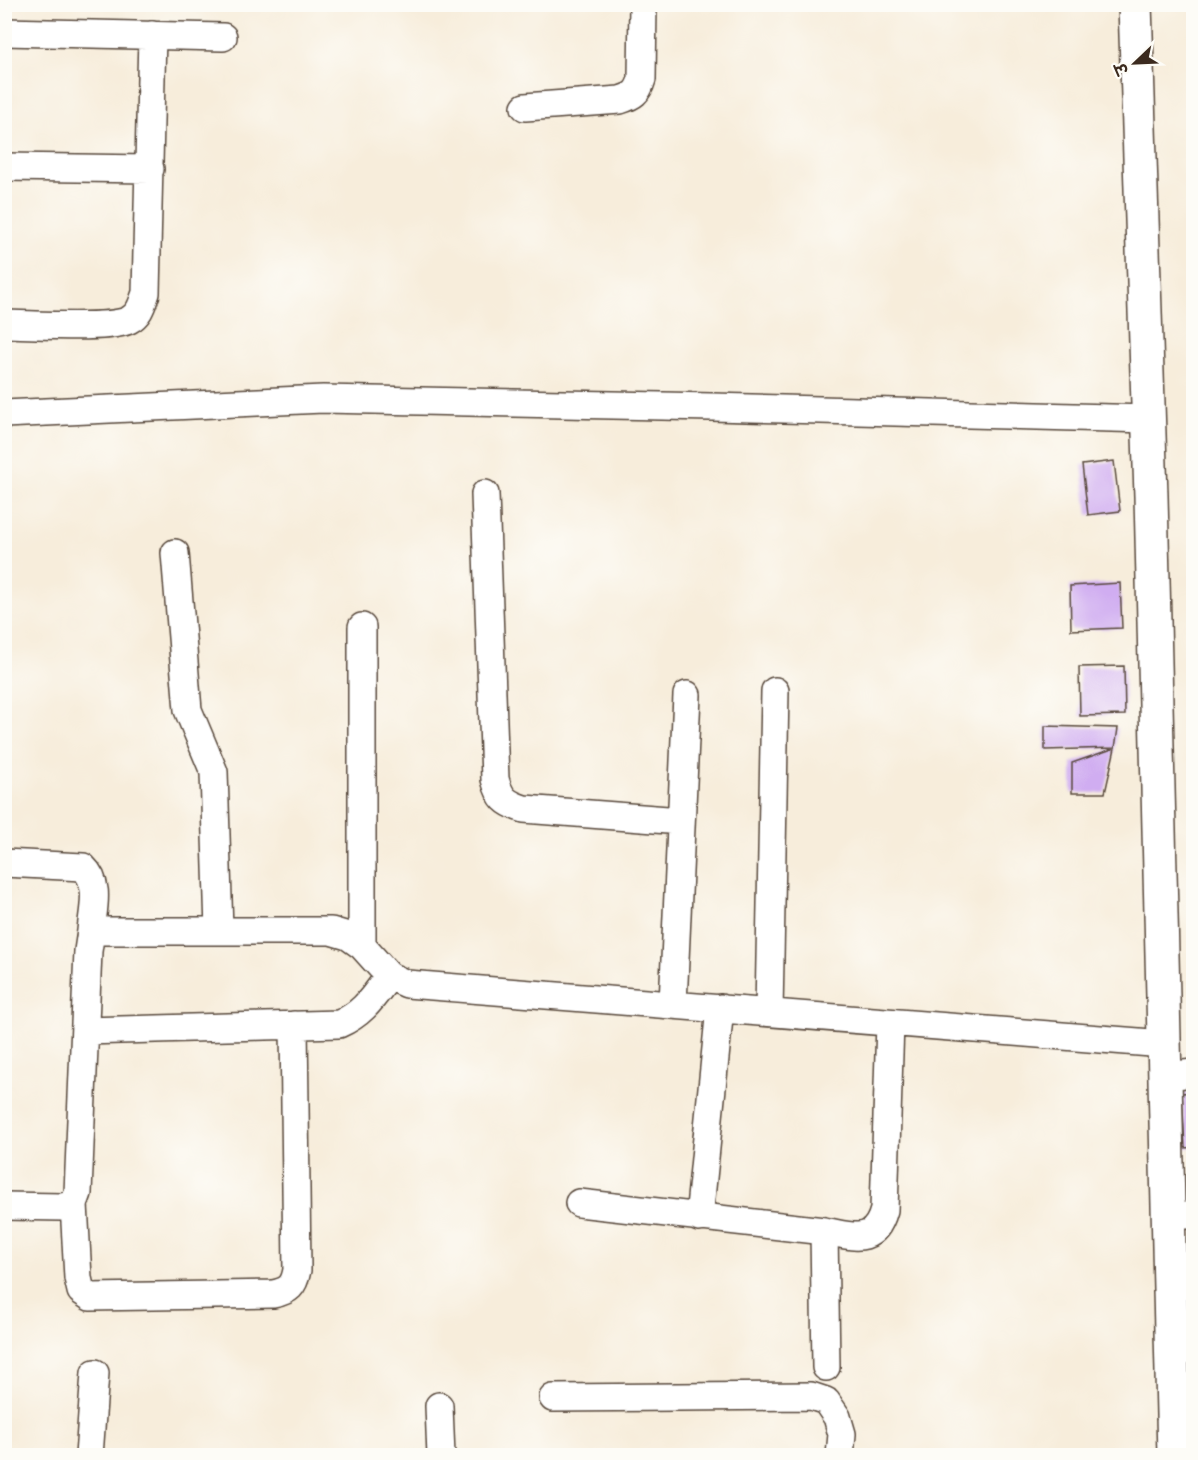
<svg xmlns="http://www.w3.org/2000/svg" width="1198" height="1460" font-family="Mali,'Playpen Sans Deva',sans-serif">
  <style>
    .building { fill: #d0adf1 }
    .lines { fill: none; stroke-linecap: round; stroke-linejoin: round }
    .street-casing { stroke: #57473a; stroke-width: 30 }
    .secondary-casing { stroke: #57473a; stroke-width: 36 }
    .street { stroke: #fff; stroke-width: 27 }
    .secondary { stroke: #fff; stroke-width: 33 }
  </style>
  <rect width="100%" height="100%" fill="#fdfcf7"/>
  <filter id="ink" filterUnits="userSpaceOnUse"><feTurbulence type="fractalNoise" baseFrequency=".0167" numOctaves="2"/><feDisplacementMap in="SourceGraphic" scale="12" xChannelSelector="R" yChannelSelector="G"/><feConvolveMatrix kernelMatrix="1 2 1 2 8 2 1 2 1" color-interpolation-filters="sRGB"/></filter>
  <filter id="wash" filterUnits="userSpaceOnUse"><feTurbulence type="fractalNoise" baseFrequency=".008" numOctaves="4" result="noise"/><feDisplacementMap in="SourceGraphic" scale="24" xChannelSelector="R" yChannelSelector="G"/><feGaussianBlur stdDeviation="1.35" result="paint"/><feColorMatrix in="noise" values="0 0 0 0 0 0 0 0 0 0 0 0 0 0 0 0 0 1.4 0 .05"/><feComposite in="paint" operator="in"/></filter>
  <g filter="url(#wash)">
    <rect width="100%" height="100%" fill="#f7eddb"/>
    <g id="blocks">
      <path class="building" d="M 1114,461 L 1120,511 L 1088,515 L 1082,465 Z
        M 1120,583 L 1122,628 L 1071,630 L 1070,586 Z
        M 1124,666 L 1125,715 L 1080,716 L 1079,667 Z
        M 1045,726 L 1118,728 L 1115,748 L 1045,750 Z
        M 1115,748 L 1105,793 L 1072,793 L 1072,763 Z
        M 1194,1092 L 1194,1147 L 1185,1148 L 1182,1093 Z"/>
    </g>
  </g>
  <g filter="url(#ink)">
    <use href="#blocks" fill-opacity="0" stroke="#57473a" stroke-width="1.5"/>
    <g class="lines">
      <g class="street-casing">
        <path id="street" d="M 4,32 L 223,37
          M 525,107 L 620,100 C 633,96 638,93 642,79 L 643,4
          M 4,167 L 150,169
          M 4,324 C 31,324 109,330 129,320 C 140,314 142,304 146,293 L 152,35
          M 4,414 L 323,399 L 712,407 L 1149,419
          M 485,494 L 495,779 C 500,798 505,803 524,809 L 681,821
          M 175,553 L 188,710 L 214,772 L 219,930
          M 4,863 L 83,867 C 101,884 93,908 91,931
          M 362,946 L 362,627
          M 673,1004 L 687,695
          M 769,1012 L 775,691
          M 85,1031 L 339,1024 C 364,1013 373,997 389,976
          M 1165,1076 L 1194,1073
          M 579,1203 L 824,1231 C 853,1236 874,1246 884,1210 L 890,1023
          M 74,1204 L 78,1278 L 81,1291 L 90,1297 L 273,1294 C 289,1291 294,1286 297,1270 L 294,1025
          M 4,1206 L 62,1207 L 74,1204 L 78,1193 L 88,951 L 91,931 L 331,931 L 348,936 L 362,946 L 389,976 L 407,984 L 1164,1044
          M 1169,1215 L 1194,1215
          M 699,1218 L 720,1008
          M 824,1231 L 826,1367
          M 1170,1331 L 1194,1332
          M 553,1398 L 811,1396 L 826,1401 L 837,1417 L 842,1434 L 840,1456
          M 439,1406 L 441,1456
          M 89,1456 L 95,1373"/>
      </g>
      <g class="secondary-casing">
        <path id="secondary" d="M 1135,4 L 1151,496 L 1174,1456"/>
      </g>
      <use href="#street" class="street"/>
      <use href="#secondary" class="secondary"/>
    </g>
  </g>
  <rect width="1198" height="1460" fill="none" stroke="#fdfcf7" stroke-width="24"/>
  <g transform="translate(1135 63) rotate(247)" stroke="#fdfcf7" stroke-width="4.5" paint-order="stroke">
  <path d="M0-4.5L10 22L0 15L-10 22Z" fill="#3b2a1e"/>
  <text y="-9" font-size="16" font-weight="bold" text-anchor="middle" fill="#3b2a1e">उ</text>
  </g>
</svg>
